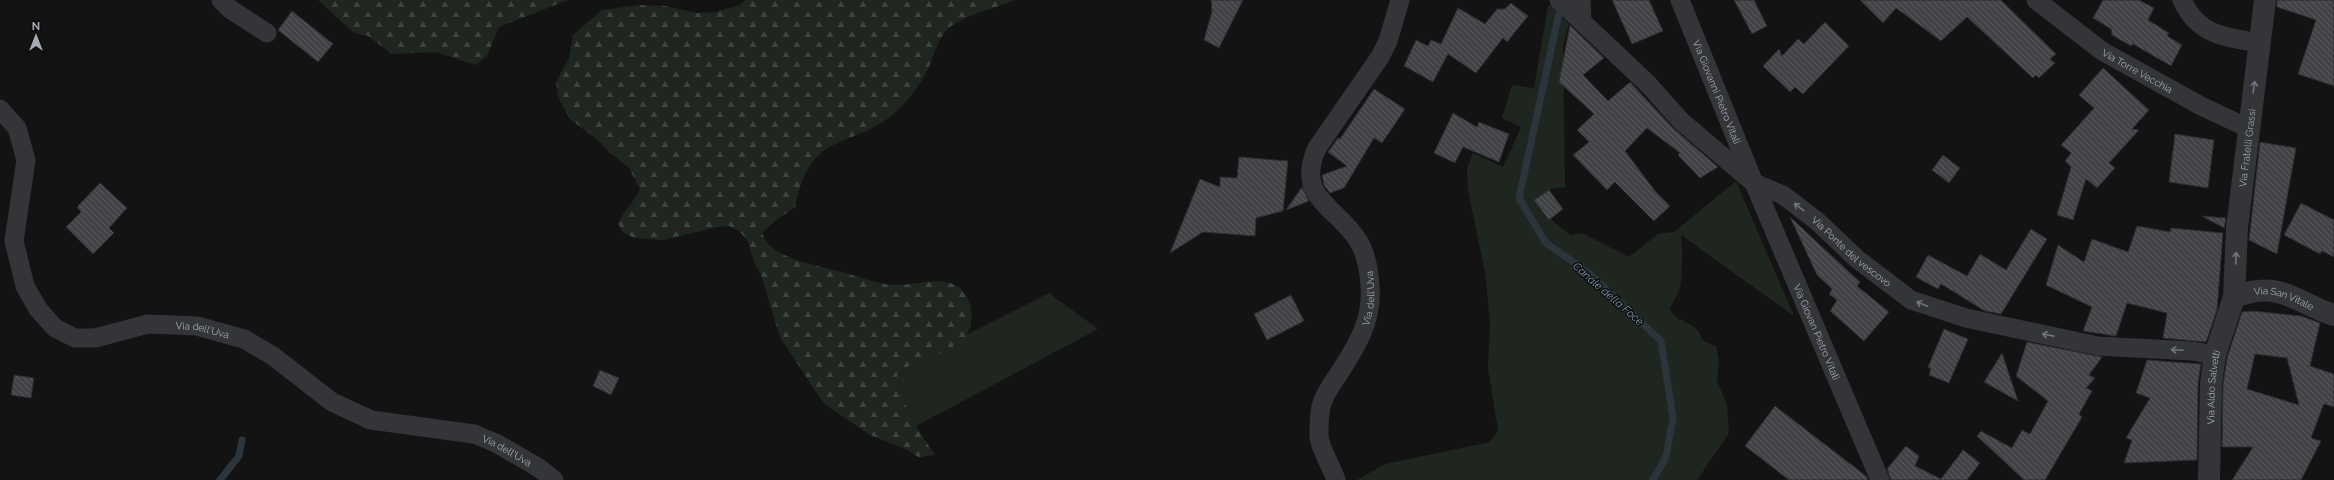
<svg xmlns="http://www.w3.org/2000/svg" width="2334" height="480" font-family="Raleway,sans-serif">
  <style>
    .green { fill: #1f2620 }
    .forest { fill: url(#forest-firs) }
    .lines { fill: none; stroke-linecap: round; stroke-linejoin: round }
    .stream { stroke: #2d353c; stroke-width: 7 }
    .building { fill: url(#building-back-hatch); stroke: #2d2d30; fill-rule: evenodd }
    .minor { stroke: #343539; stroke-width: 19 }
    .tertiary { stroke: #343539; stroke-width: 22 }
    .oneway { stroke: #72757d }
    .labels { text-anchor: middle; dominant-baseline: central; stroke-width: 3; stroke-linejoin: round; paint-order: stroke }
    .street-label { font-size: 10px; fill: #a5aab4; stroke: #0e0e0f }
    .water-label { font-size: 11px; font-style: italic; fill: #7e97ac; stroke: #0e0e0f }
  </style>
  <defs>
    <pattern id="forest-firs" width="22" height="20" patternUnits="userSpaceOnUse"><rect width="22" height="20" fill="#1f2620"/><path d="M5 1l3.5 6h-7zM16 11l3.5 6h-7z" fill="#3d433e"/></pattern>
    <pattern id="building-back-hatch" width="6" height="6" patternUnits="userSpaceOnUse"><rect width="6" height="6" fill="#424347"/><path d="M-1 5l2 2M0 0l6 6M5-1l2 2" fill="none" stroke="#5a5b5f"/></pattern>
  </defs>
  <rect width="100%" height="100%" fill="#131314"/>
  <path class="green" d="M 1552,5 L 1569,24 L 1563,46 L 1565,187 L 1551,189 L 1538,205 L 1556,224 L 1571,235 L 1582,233 L 1629,257 L 1658,234 L 1674,232 L 1736,181 L 1794,316 L 1681,235 C 1683,241 1682,283 1680,288 C 1677,296 1673,301 1670,309 C 1675,321 1686,320 1695,328 C 1700,331 1700,337 1704,341 C 1707,343 1713,345 1716,346 L 1719,361 L 1717,382 L 1727,404 L 1729,433 L 1697,480 L 1357,480 L 1385,464 L 1490,442 L 1498,430 L 1488,368 L 1490,323 L 1485,272 L 1468,190 L 1467,169 L 1473,153 L 1503,167 L 1521,127 L 1502,118 L 1512,85 L 1534,88 L 1548,6 Z
    M 1049,293 L 1098,329 L 916,426 L 909,416 L 897,375 C 917,356 946,355 966,335 Z"/>
  <path class="forest" d="M 318,0 L 568,0 L 499,27 L 487,56 L 476,65 L 436,52 L 392,54 L 368,36 L 354,33 Z
    M 745,0 L 1015,0 C 998,7 963,16 950,27 C 938,38 935,52 929,67 C 923,81 910,98 899,109 C 852,153 812,125 795,207 L 775,221 L 762,233 C 764,237 766,243 770,246 C 790,263 828,267 852,275 C 867,279 878,284 893,285 C 912,286 932,278 950,283 C 971,288 978,321 965,337 C 947,357 916,356 897,375 L 909,416 L 935,455 L 918,457 L 908,450 L 870,435 L 823,403 L 780,337 L 761,275 L 755,264 L 747,240 L 739,231 L 729,226 L 717,227 L 663,240 L 635,238 L 623,233 L 618,223 C 625,210 634,202 640,189 L 629,168 L 607,150 L 599,141 L 570,119 L 558,97 L 556,82 L 569,58 L 573,35 L 602,10 L 640,5 L 665,6 L 697,13 L 716,12 L 740,5 Z"/>
  <g class="lines">
    <path class="stream" d="M 1561,4 L 1519,198 L 1546,243 L 1589,273 L 1661,341 L 1673,418 L 1666,457 L 1653,480
      M 220,480 L 239,456 L 242,440"/>
  </g>
  <path class="building" d="M 1211,0 L 1243,0 L 1219,48 L 1204,40 L 1212,11 Z
    M 1612,0 L 1649,0 L 1663,31 L 1632,44 Z
    M 1734,0 L 1754,0 L 1767,26 L 1752,34 Z
    M 1860,0 L 2001,0 L 2056,54 L 2050,59 L 2055,63 L 2039,78 L 2036,75 L 2033,78 L 1967,17 L 1941,41 L 1896,8 L 1883,23 Z
    M 2103,0 L 2139,0 L 2154,8 L 2148,20 L 2169,33 L 2167,36 L 2182,45 L 2171,66 L 2133,44 L 2131,46 L 2112,35 L 2111,29 L 2093,18 Z
    M 2277,0 L 2334,0 L 2334,86 L 2298,74 L 2316,20 L 2277,7 Z
    M 1511,3 L 1528,16 L 1507,42 L 1503,38 L 1476,73 L 1448,54 L 1433,82 L 1404,66 L 1416,40 L 1428,46 L 1431,40 L 1441,44 L 1458,8 L 1485,24 L 1497,9 L 1505,9 Z
    M 292,11 L 333,44 L 318,62 L 278,30 Z
    M 1825,22 L 1849,46 L 1803,94 L 1795,87 L 1790,92 L 1763,66 L 1779,49 L 1782,56 L 1798,39 L 1804,44 Z
    M 1570,25 L 1604,58 L 1583,75 L 1608,101 L 1630,82 L 1674,129 L 1718,167 L 1700,178 L 1678,155 L 1680,153 L 1647,128 L 1625,151 L 1655,191 L 1670,206 L 1654,221 L 1615,182 L 1607,190 L 1573,155 L 1589,142 L 1577,130 L 1594,114 L 1559,82 Z
    M 2103,68 L 2149,110 L 2132,129 L 2139,130 L 2109,163 L 2115,168 L 2097,188 L 2086,179 L 2073,220 L 2057,215 L 2071,167 L 2065,161 L 2071,153 L 2061,145 L 2094,108 L 2079,95 Z
    M 1374,89 L 1405,109 L 1382,143 L 1374,138 L 1344,188 L 1330,193 L 1324,185 L 1322,175 L 1347,166 L 1328,152 L 1338,138 L 1340,139 Z
    M 1453,113 L 1477,127 L 1479,122 L 1509,134 L 1499,162 L 1463,147 L 1455,163 L 1434,153 Z
    M 2175,134 L 2214,140 L 2208,188 L 2169,182 Z
    M 2260,142 L 2296,148 L 2277,254 L 2249,240 Z
    M 1943,155 L 1960,168 L 1949,183 L 1932,170 Z
    M 1239,157 L 1288,161 L 1283,211 L 1256,218 L 1255,236 L 1203,232 L 1170,253 L 1200,179 L 1220,187 L 1220,177 L 1237,178 Z
    M 100,183 L 127,208 L 109,228 L 114,233 L 93,254 L 66,227 L 81,212 L 77,207 Z
    M 1302,187 L 1309,201 L 1286,210 Z
    M 1549,190 L 1563,209 L 1549,220 L 1534,200 Z
    M 2301,203 L 2334,220 L 2334,257 L 2322,251 L 2320,254 L 2284,235 Z
    M 2202,216 L 2226,218 L 2224,228 Z
    M 1790,217 L 1860,282 L 1857,286 L 1889,312 L 1864,341 L 1830,311 L 1837,300 L 1829,294 L 1832,289 L 1817,275 Z
    M 2137,226 L 2170,232 L 2171,228 L 2223,233 L 2217,310 L 2206,342 L 2163,338 L 2167,313 L 2127,303 L 2116,336 L 2083,331 L 2092,307 L 2046,285 L 2058,245 L 2084,262 L 2092,239 L 2128,252 Z
    M 2031,229 L 2047,239 L 2001,314 L 1985,311 L 1941,284 L 1938,289 L 1916,277 L 1928,255 L 1967,276 L 1980,254 L 2006,270 Z
    M 1291,295 L 1304,321 L 1267,340 L 1254,314 Z
    M 2253,311 L 2301,316 L 2320,323 L 2310,366 L 2334,374 L 2334,407 L 2324,404 L 2323,406 L 2311,438 L 2321,441 L 2301,480 L 2232,480 L 2253,447 L 2222,447 L 2223,384 L 2227,358 L 2242,312 ZM 2255,354 L 2287,358 L 2299,405 L 2247,389 Z
    M 1944,329 L 1968,339 L 1949,383 L 1929,375 L 1931,369 L 1928,367 Z
    M 2027,342 L 2102,357 L 2089,375 L 2095,378 L 2086,388 L 2092,391 L 2079,414 L 2082,417 L 2045,480 L 2024,480 L 1977,436 L 1981,431 L 2012,448 L 2022,430 L 2030,434 L 2048,401 L 2016,376 Z
    M 2002,353 L 2018,401 L 1984,382 Z
    M 2147,360 L 2201,364 L 2198,383 L 2197,460 L 2124,463 L 2132,440 L 2126,438 L 2150,398 L 2136,393 Z
    M 600,370 L 619,378 L 611,395 L 593,386 Z
    M 14,375 L 34,378 L 31,398 L 11,395 Z
    M 1775,406 L 1866,476 L 1868,480 L 1789,480 L 1745,446 Z
    M 1906,446 L 1919,456 L 1915,466 L 1941,479 L 1963,450 L 1980,463 L 1967,480 L 1891,480 L 1887,469 Z"/>
  <g class="lines">
    <g class="minor">
      <path d="M 221,0 L 230,9 L 267,33"/>
      <path id="s1" d="M 1559,0 L 1648,84 L 1681,121 L 1754,183 L 1783,195 L 1817,221 L 1857,259 L 1911,300 L 1966,318 L 2098,346 L 2192,351 L 2215,355"/>
      <path d="M 1581,0 L 1582,22"/>
      <path id="s2" d="M 1680,0 L 1754,183 L 1880,480"/>
      <path id="s3" d="M 2036,0 L 2102,51 L 2201,106 L 2248,128"/>
      <path d="M 2182,0 C 2198,36 2226,37 2260,43"/>
      <path id="s4" d="M 0,109 L 17,128 L 26,160 L 14,241 L 25,286 L 38,309 L 55,328 L 75,338 L 95,338 L 148,324 L 197,326 L 244,339 L 273,356 L 332,402 L 371,420 L 474,434 L 496,443 L 539,468 L 554,480"/>
      <path id="s5" d="M 1336,480 C 1332,467 1319,447 1319,435 C 1319,426 1319,415 1321,407 C 1323,396 1332,384 1338,375 C 1356,347 1373,321 1370,286 C 1369,270 1366,252 1357,239 C 1335,206 1295,196 1317,148 L 1380,57 L 1388,41 L 1400,0"/>
    </g>
    <g class="tertiary">
      <path id="s6" d="M 2234,297 C 2281,279 2293,302 2334,315"/>
      <path id="s7" d="M 2209,480 L 2211,383 L 2215,355 L 2234,297 L 2237,228 L 2265,0"/>
    </g>
  </g>
  <defs><path id="oneway-shaft" d="M-6 0H5M1.5-3L5.5 0L1.5 3" fill="none" stroke-width="1.6" stroke-linecap="round" stroke-linejoin="round"/></defs>
  <g class="oneway">
    <use href="#oneway-shaft" transform="translate(2254 87) rotate(-81)"/>
    <use href="#oneway-shaft" transform="translate(1799 207) rotate(-142)"/>
    <use href="#oneway-shaft" transform="translate(2236 258) rotate(-87)"/>
    <use href="#oneway-shaft" transform="translate(1922 304) rotate(-158)"/>
    <use href="#oneway-shaft" transform="translate(2048 335) rotate(-169)"/>
    <use href="#oneway-shaft" transform="translate(2177 350) rotate(-177)"/>
  </g>
  <g class="labels">
    <g class="street-label">
      <text stroke="none"><textPath href="#s3" startOffset="124">Via Torre Vecchia</textPath></text>
      <text stroke="none"><textPath href="#s2" startOffset="99">Via Giovanni Pietro Vitali</textPath></text>
      <text stroke="none"><textPath href="#s7" startOffset="336">Via Fratelli Grassi</textPath></text>
      <text stroke="none"><textPath href="#s1" startOffset="388">Via Ponte del vescovo</textPath></text>
      <text stroke="none"><textPath href="#s5" startOffset="197">Via dell'Uva</textPath></text>
      <text stroke="none"><textPath href="#s6" startOffset="52">Via San Vitale</textPath></text>
      <text stroke="none"><textPath href="#s4" startOffset="391">Via dell'Uva</textPath></text>
      <text stroke="none"><textPath href="#s2" startOffset="359">Via Giovan Pietro Vitali</textPath></text>
      <text stroke="none"><textPath href="#s7" startOffset="93">Via Aldo Salvetti</textPath></text>
      <text stroke="none"><textPath href="#s4" startOffset="726">Via dell'Uva</textPath></text>
    </g>
    <g class="water-label">
      <text transform="translate(1608 294) rotate(41)">Canale della Foce</text>
    </g>
  </g>
  <g transform="translate(36 36)" stroke="#0e0e0f" stroke-width="3" paint-order="stroke">
  <path d="M0-3L7 15L0 10L-7 15Z" fill="#a5aab4"/>
  <text y="-6" font-size="11" font-weight="bold" text-anchor="middle" fill="#a5aab4">N</text>
  </g>
</svg>
